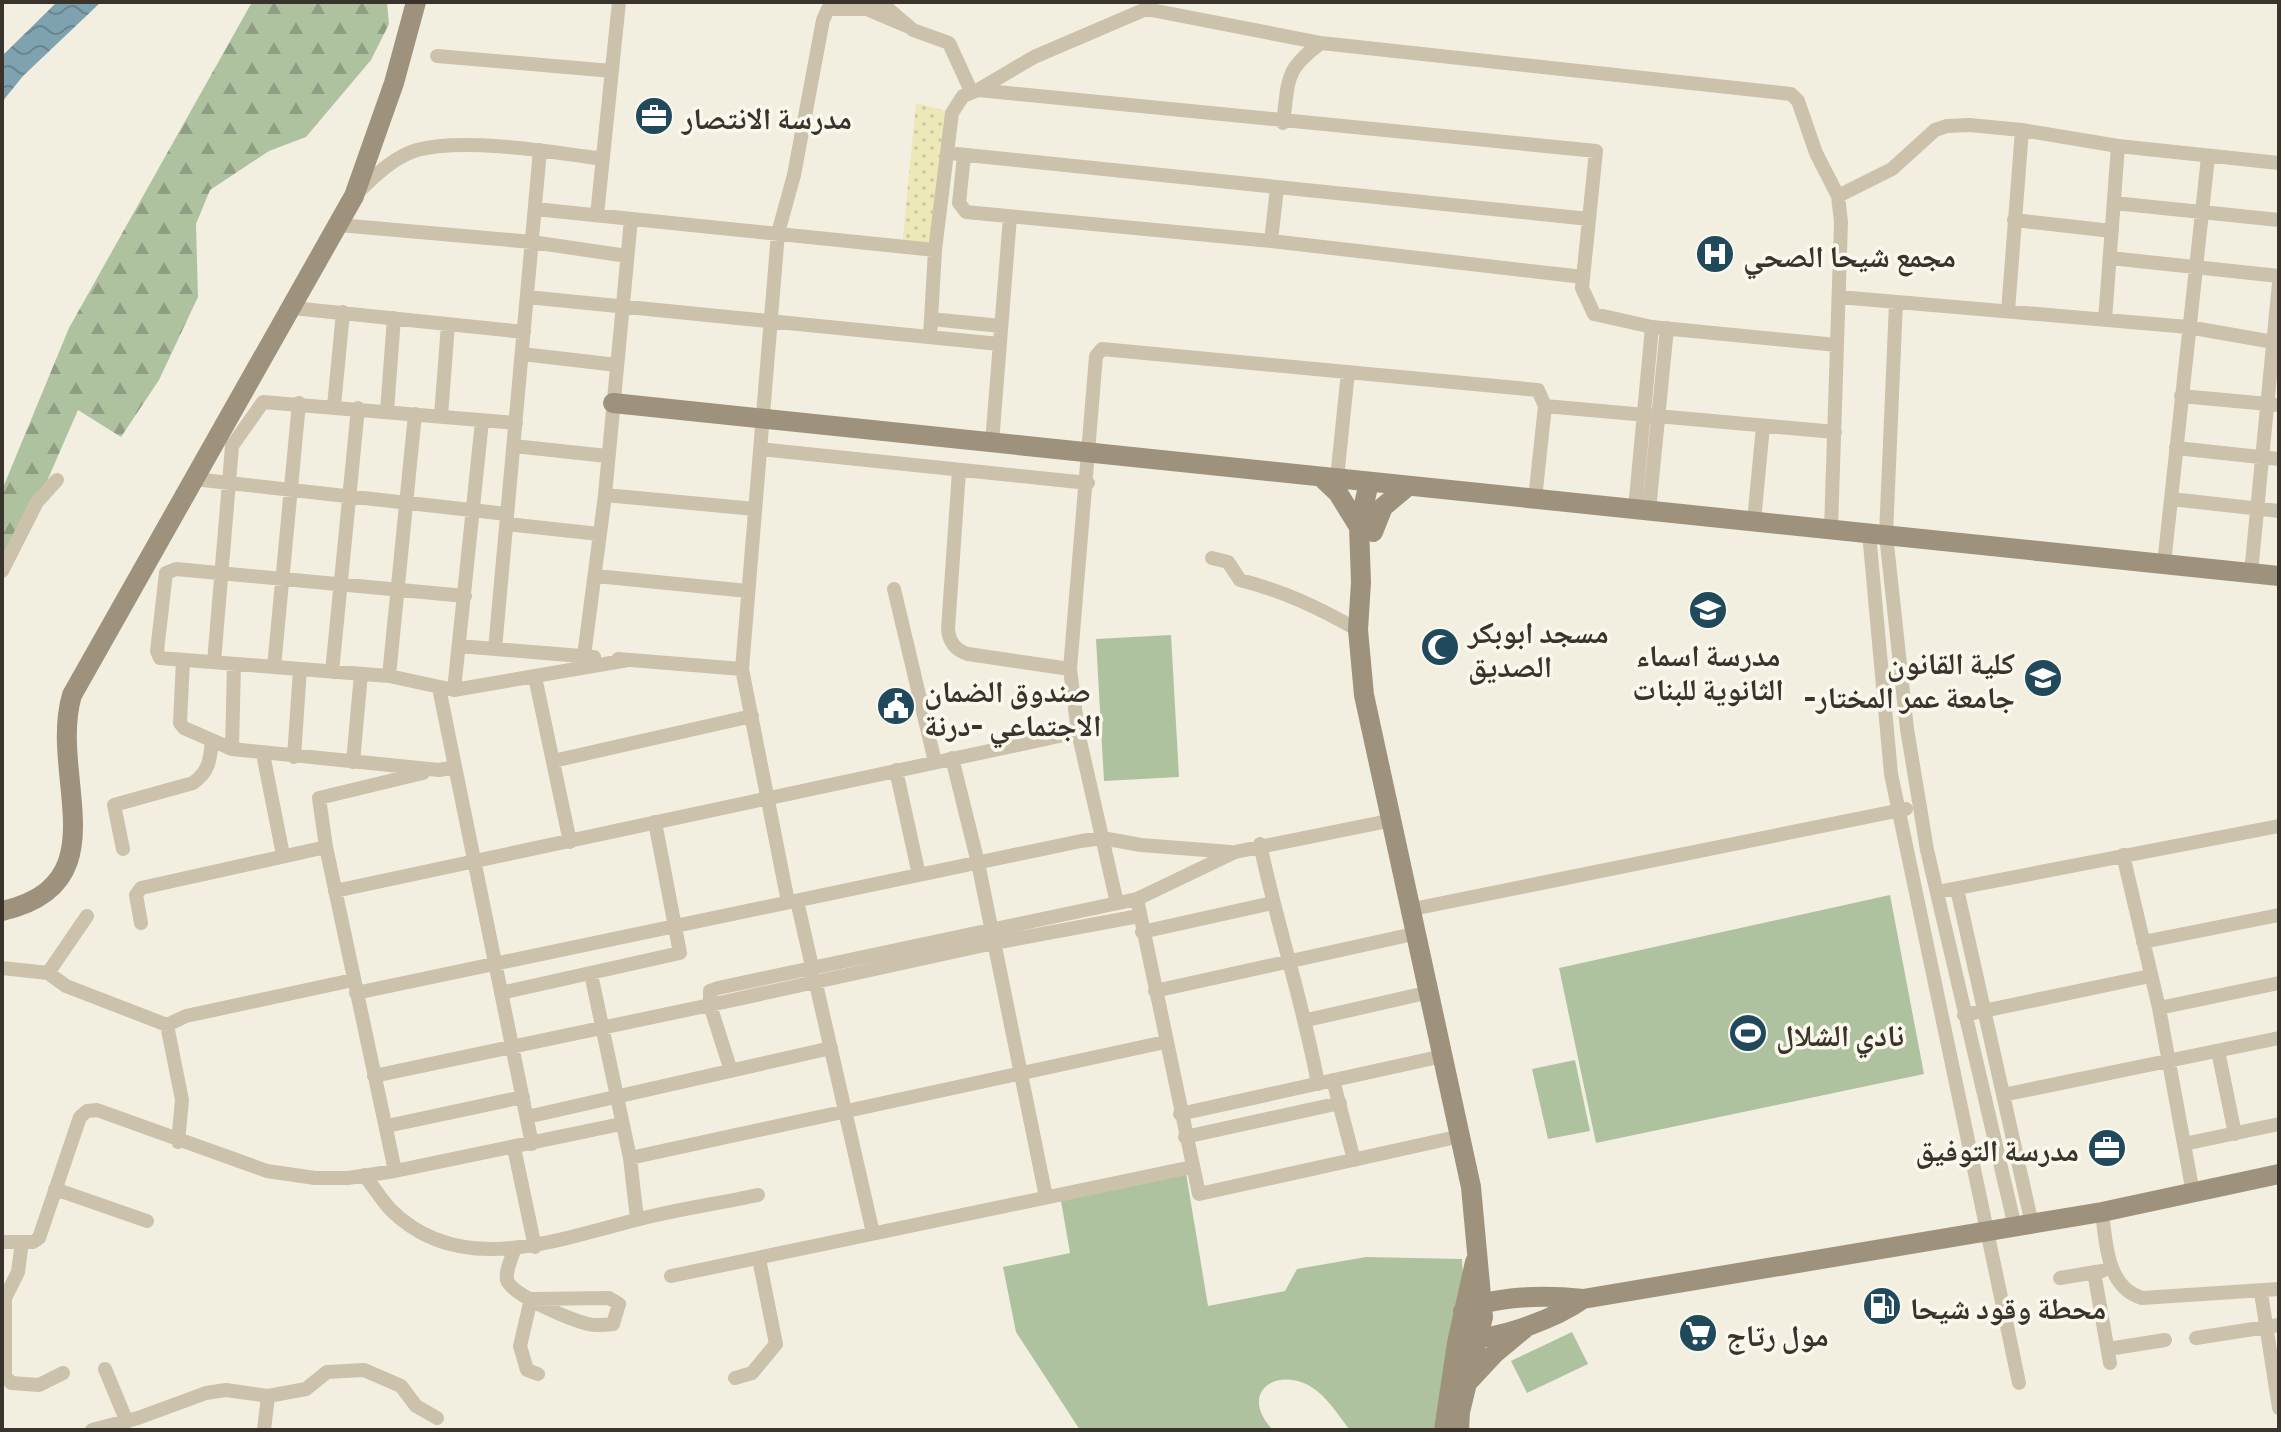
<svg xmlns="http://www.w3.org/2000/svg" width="2281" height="1432" font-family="Commissioner,'Noto Naskh Arabic',sans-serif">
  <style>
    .grass { fill: #aec2a0 }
    .forest { fill: url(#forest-firs) }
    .sand { fill: url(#sand-dots) }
    .water { fill: url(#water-waves) }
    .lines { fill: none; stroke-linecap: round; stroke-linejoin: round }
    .street { stroke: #ccc2ac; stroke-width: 14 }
    .secondary { stroke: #9f927d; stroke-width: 20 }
    .labels { text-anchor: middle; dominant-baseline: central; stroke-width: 7; stroke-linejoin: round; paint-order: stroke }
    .poi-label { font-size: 30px; font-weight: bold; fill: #3a332b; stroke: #faf8ed; text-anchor: start }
  </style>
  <defs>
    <pattern id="forest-firs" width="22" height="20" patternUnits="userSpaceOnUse" patternTransform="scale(2)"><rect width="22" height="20" fill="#aec2a0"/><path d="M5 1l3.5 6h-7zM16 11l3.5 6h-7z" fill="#8f9e83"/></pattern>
    <pattern id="sand-dots" width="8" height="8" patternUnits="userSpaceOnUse" patternTransform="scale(2)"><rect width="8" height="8" fill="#ede8b8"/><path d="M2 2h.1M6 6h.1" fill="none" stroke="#ccc79e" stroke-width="1.8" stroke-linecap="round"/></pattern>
    <pattern id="water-waves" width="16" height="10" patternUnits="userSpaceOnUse" patternTransform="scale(2)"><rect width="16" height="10" fill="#7fa2b0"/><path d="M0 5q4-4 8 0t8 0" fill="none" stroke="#69858f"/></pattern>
  </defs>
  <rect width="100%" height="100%" fill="#f3efe0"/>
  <path class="grass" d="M 1171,635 L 1179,777 L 1104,781 L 1096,639 Z
    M 1890,895 L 1924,1074 L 1596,1143 L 1559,968 Z
    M 1575,1060 L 1590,1131 L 1548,1139 L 1532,1069 Z
    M 1186,1173 L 1208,1306 L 1285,1291 L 1297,1269 L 1366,1257 L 1462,1259 L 1464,1290 L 1441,1430 L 1350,1430 C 1340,1418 1330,1401 1317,1391 C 1282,1363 1235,1390 1273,1430 L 1080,1430 L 1016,1332 L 1003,1267 L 1070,1253 L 1061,1201 Z
    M 1572,1332 L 1588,1364 L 1527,1393 L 1511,1361 Z"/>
  <path class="forest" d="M 252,2 L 387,2 L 389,24 L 371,60 L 306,137 L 269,151 L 210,190 L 196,224 L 198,297 L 159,380 L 121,437 L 78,410 L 14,557 L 2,550 L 2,490 L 69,328 Z"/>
  <path class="sand" d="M 916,103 L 954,113 L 941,250 L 902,246 Z"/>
  <path class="water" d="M 57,2 L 101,2 L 23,76 L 2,102 L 2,56 Z"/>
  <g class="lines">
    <path class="street" d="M 880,2 L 913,30 L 949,43 L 971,91
      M 437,56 L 612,71
      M 978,90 L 1034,57 L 1146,9 L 1321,43 L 1791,94 L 1798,101 L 1816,153 L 1838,196 L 1841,222 L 1831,529
      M 1283,123 C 1289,79 1284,70 1321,43
      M 957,154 L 1589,219
      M 964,155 L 959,203 L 966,212 L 1271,241 L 1583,277
      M 357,193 C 374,177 393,157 417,150 C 464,137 553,152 603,159
      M 1838,196 L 1892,169 L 1935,130 L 1947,126 L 1969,125 L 2022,130 L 2118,146 L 2279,163
      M 2114,203 L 2279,220
      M 535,209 L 935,250
      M 597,215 L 619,2
      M 2014,220 L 2112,231
      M 339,225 L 532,242 L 627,256
      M 1271,241 L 1277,188
      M 2110,258 L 2279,276
      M 527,297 L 999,344
      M 1839,297 L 2188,327 L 2279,343
      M 1896,302 L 1886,535 L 1907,729 L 1927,850 L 2015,1227
      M 293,308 L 524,332
      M 2008,311 L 2022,130
      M 931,319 L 1001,326
      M 2105,320 L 2118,146
      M 930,337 L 935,250 L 952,113 L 963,96 L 978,90 L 1596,151 L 1582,288 L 1594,314 L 1652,327 L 1837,345
      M 522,354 L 617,365
      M 2181,396 L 2279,405
      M 334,406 L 343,312
      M 1545,406 L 1835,432
      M 387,411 L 394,318
      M 441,416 L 448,324
      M 992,443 L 1010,217
      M 514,446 L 607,456
      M 2176,448 L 2279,459
      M 760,449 L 1088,483
      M 959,471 L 948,629 C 949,642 955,650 968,654 L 1070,669
      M 1337,478 L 1348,372
      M 194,479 L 507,514
      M 605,495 L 755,509
      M 2171,499 L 2279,511
      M 1635,509 L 1652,327
      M 1649,510 L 1667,328
      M 1754,521 L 1763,426
      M 507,524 L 599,534
      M 1869,533 L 1891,774 L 2019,1383
      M 1212,558 L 1228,562 L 1240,580 C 1284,591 1319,608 1358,630
      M 2164,564 L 2208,157
      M 2,571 L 37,502 L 57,480
      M 2251,573 L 2279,283
      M 596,576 L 748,591
      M 894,589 L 935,762
      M 465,596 L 176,569 L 166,573 L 157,651 L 160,658 L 389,676 L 454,690 L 628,660
      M 459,646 L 594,657
      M 495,649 L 540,150
      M 584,656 L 605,495 L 631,219
      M 618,659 L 742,669
      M 183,660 L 180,723 L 184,728 L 232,749 L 439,770 L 455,767
      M 214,662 L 232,446 L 263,402 L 516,423
      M 274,667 L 299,403
      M 332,672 L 358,408
      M 389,676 L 415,414
      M 535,677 L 570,842
      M 439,688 L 532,1144
      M 454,690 L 482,421
      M 1078,732 L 1070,669 L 1096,356 L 1102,349 L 1538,390 L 1545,406 L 1535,499
      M 232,749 L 234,664
      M 263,754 L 283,855
      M 294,757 L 300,669
      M 952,758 L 978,863 L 1046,1197
      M 553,761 L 752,716
      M 353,762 L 361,674
      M 896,770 L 919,875
      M 1260,844 C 1277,925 1303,1002 1318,1084
      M 326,847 L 319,798 L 423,773
      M 123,849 L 114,805 L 193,783 C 209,772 210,760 212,741
      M 2123,855 L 2159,1008 L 2193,1193
      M 1957,889 L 2032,1224
      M 335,891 L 1078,732 L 1117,903
      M 1937,892 L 2279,826
      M 1137,899 L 1199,1194 L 1461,1136
      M 797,901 L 873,1233
      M 788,902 L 742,669 L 778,233 L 794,175 L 823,20 L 828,9 L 867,9 L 907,26
      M 1413,909 L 1906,809
      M 141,923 L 136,895 L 141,888 L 326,847 L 395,1171
      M 1142,932 L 1272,903
      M 2143,942 L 2279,915
      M 2,968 L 48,973 L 66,986 L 167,1025
      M 48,973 L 87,916
      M 591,974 L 630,1158 L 637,1219
      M 1155,991 L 1418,933
      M 356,993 L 1081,841 L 1102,838 L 1141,845 L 1231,852
      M 501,993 L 680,953 L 655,822
      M 2159,1008 L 2279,983
      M 1964,1015 L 2150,976
      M 1307,1020 L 1430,992
      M 2218,1051 L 2235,1134
      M 731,1071 L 710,1005 L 994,943 L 1139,916
      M 374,1076 L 710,1005 L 710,991 L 718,988 L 1137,899 L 1235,852 L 1393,820
      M 1333,1080 L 1354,1160
      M 2003,1095 L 2279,1038
      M 1180,1114 L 1443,1056
      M 527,1117 L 831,1048
      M 387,1126 L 523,1097
      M 1185,1137 L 1340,1103
      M 178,1142 L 182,1100 L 167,1025 L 186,1016 L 353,980
      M 2184,1144 L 2279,1124
      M 514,1148 L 535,1247
      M 630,1158 L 1165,1042
      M 364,1175 C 373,1186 381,1199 390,1209 C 458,1278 553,1241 632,1221 C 673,1210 716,1204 758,1195
      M 55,1189 L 147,1221
      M 2102,1212 C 2106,1242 2106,1287 2142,1298 L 2279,1289
      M 2,1242 L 33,1242 L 39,1238 L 80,1117 L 87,1111 L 97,1110 L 267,1171 L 315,1178 L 348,1178 L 395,1171 L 621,1124
      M 22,1242 L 18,1272 L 5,1298 L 5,1376 L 11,1383 L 39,1385 L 63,1373
      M 514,1250 C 512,1258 505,1271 507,1280 C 512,1296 572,1320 588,1324 C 596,1326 605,1325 613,1324 L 619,1304 L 609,1298 L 531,1299 L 520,1346 L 527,1370 L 538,1374
      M 2094,1272 L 2110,1363
      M 671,1276 L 1192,1167
      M 2060,1278 L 2102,1271
      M 2261,1293 L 2279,1408
      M 2196,1338 L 2279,1325
      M 2108,1349 L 2165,1340
      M 105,1369 L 127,1422
      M 735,1378 L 752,1373 L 776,1344 L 759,1259
      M 268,1396 L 306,1389 L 327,1372 L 364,1370 L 401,1386 L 416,1406 L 437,1418
      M 92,1430 L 138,1418 L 206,1393 L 226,1390 L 268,1396 L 264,1430"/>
    <path class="secondary" d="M 613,403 L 2279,576
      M 1321,477 L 1338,493 L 1359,527
      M 1369,482 L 1359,527 L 1361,582 L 1358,630 L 1364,695 L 1471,1187 L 1483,1317 L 1460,1412 L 1459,1430
      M 1373,532 L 1383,507 L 1408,486
      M 2,911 C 122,884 48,776 72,695 L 354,196 L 394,83 L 416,2
      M 1463,1311 C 1496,1295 1547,1295 1583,1299 L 2102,1212 L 2279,1174
      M 1471,1338 C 1502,1339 1558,1317 1583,1299
      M 1469,1381 L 1495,1353 L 1524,1329
      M 1444,1430 L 1457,1343 L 1475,1262"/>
  </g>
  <defs>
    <g id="office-disc" transform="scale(2)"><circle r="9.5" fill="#20495b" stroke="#faf8ed"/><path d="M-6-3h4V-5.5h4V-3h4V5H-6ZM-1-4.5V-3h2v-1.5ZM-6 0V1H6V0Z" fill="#fff"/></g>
    <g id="hospital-disc" transform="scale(2)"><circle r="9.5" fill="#20495b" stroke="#faf8ed"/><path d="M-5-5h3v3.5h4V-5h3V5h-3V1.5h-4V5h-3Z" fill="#fff"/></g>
    <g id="school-disc" transform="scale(2)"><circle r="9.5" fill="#20495b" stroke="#faf8ed"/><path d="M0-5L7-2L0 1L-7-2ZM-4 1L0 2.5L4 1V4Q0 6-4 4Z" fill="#fff"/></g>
    <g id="mosque-disc" transform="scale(2)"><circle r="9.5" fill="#20495b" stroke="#faf8ed"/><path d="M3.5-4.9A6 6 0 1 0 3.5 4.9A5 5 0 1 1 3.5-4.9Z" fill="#fff"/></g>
    <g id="university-disc" transform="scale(2)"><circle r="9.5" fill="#20495b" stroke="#faf8ed"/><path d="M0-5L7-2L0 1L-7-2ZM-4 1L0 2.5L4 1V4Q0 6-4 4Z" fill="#fff"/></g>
    <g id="civic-disc" transform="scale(2)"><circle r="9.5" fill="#20495b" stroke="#faf8ed"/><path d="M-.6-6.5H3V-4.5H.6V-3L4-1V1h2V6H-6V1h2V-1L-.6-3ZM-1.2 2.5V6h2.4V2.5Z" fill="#fff"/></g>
    <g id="stadium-disc" transform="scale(2)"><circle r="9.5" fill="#20495b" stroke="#faf8ed"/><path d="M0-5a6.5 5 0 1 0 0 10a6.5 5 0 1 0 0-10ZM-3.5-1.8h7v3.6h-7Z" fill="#fff"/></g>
    <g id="fuel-disc" transform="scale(2)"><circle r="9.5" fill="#20495b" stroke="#faf8ed"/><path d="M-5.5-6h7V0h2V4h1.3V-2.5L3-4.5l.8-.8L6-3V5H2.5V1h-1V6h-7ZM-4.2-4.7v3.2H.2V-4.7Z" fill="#fff"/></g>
    <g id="supermarket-disc" transform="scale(2)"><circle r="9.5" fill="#20495b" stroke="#faf8ed"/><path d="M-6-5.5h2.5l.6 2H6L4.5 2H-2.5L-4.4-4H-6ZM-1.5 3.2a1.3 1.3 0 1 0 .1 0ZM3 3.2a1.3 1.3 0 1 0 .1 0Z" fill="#fff"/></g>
  </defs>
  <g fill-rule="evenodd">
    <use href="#office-disc" x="654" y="116"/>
    <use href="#hospital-disc" x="1715" y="254"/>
    <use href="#school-disc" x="1708" y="610"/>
    <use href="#mosque-disc" x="1440" y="647"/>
    <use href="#university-disc" x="2043" y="678"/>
    <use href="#civic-disc" x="896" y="706"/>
    <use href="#stadium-disc" x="1748" y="1033"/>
    <use href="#office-disc" x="2107" y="1148"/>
    <use href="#fuel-disc" x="1882" y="1306"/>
    <use href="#supermarket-disc" x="1698" y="1333"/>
  </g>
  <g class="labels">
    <g class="poi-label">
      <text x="682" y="116">مدرسة الانتصار</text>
      <text x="1743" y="254">مجمع شيحا الصحي</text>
      <text x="1468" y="630">مسجد ابوبكر<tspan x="1468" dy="34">الصديق</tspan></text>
      <text x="1708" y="653" text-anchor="middle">مدرسة اسماء<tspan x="1708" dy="34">الثانوية للبنات</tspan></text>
      <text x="2015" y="661" text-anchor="end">كلية القانون<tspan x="2015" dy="34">-جامعة عمر المختار</tspan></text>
      <text x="924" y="689">صندوق الضمان<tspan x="924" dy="34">الاجتماعي -درنة</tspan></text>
      <text x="1776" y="1033">نادي الشلال</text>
      <text x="2079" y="1148" text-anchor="end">مدرسة التوفيق</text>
      <text x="1910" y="1306">محطة وقود شيحا</text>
      <text x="1726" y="1333">مول رتاج</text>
    </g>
  </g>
  <rect width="2281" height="1432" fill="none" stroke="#3a332b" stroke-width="8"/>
</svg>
